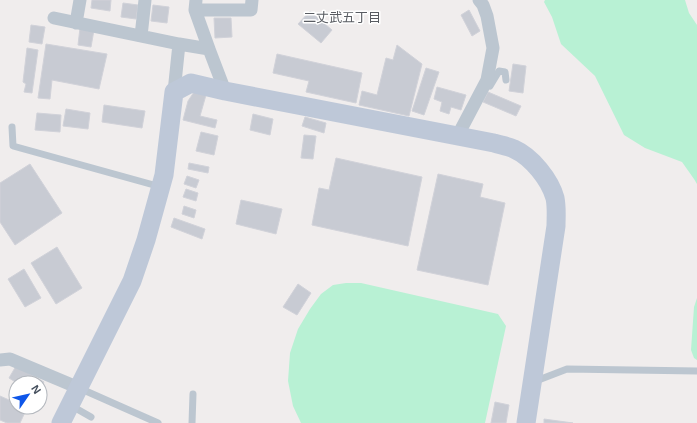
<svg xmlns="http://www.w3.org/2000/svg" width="697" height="423" font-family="Arial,'Noto Sans JP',sans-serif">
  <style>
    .green { fill: #b8f1d4 }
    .building { fill: #c8cbd3; stroke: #d1d2d9 }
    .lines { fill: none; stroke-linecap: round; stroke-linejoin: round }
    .lane { stroke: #bcc6d0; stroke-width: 7 }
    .street { stroke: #bcc6d0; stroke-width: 13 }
    .secondary { stroke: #bec8d8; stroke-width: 19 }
    .labels { text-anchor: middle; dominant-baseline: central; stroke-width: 3; stroke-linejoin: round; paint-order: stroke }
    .neighbourhood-label { font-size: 13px; fill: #595c62; stroke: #fff }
  </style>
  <rect width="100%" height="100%" fill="#f0eded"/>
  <path class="green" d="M 545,0 L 685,0 L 689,13 L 697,25 L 697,184 L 694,179 L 682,162 L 645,148 L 624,135 L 595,76 L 561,44 L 552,17 L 544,2 Z
    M 346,283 L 361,283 L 498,314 L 506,326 L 485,423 L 301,423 L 293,406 L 288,381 L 290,353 L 298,329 L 310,309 L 321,294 L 333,285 Z
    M 697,298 L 697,360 L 694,358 L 691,350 L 694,307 Z"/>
  <path class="building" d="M 92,0 L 111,0 L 110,11 L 91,8 Z
    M 123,3 L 138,5 L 136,19 L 121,17 Z
    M 153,5 L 169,7 L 167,23 L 151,21 Z
    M 469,10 L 480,31 L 472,36 L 461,15 Z
    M 310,11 L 332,30 L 321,43 L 298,24 Z
    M 214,18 L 231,18 L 232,37 L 215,38 Z
    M 31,25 L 45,27 L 42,44 L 29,42 Z
    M 80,28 L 94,30 L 91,47 L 78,45 Z
    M 46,44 L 107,54 L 99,89 L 52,80 L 50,99 L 38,98 Z
    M 397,45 L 422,64 L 409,116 L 359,105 L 362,91 L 377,95 L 386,58 L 393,60 Z
    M 27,48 L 38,50 L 32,93 L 24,92 L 26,84 L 23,82 Z
    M 277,54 L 362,73 L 356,103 L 306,92 L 309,81 L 273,73 Z
    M 513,64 L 526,66 L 523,93 L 509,91 Z
    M 426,68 L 439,72 L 424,115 L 412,111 Z
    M 437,87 L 466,95 L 461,110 L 451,107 L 449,114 L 440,111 L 442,102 L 434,99 Z
    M 194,92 L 206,95 L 200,116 L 217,120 L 215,128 L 183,120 L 188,101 Z
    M 488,92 L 521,106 L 516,116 L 483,102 Z
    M 104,105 L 145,111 L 142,128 L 102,122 Z
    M 66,109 L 90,113 L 88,129 L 63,126 Z
    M 37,113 L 61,115 L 60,132 L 35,130 Z
    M 253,114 L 273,119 L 270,135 L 250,130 Z
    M 305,117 L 326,123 L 324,133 L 302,126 Z
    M 201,132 L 218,136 L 214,155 L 196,151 Z
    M 304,135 L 316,136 L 313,159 L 301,158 Z
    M 336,158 L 422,177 L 408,246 L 312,225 L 319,188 L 329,190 Z
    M 189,163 L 209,167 L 208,173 L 188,169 Z
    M 30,164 L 62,213 L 15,245 L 0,222 L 0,183 Z
    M 438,174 L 483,184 L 480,197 L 505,203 L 488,285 L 417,270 Z
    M 187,176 L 199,180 L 196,188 L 184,184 Z
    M 186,189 L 198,193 L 196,201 L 183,197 Z
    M 241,200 L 282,209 L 276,234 L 236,224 Z
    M 184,206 L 196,210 L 194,218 L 182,214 Z
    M 174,218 L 205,229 L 202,239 L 171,227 Z
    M 57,247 L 82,288 L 56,304 L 31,263 Z
    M 24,269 L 41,298 L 25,307 L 8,279 Z
    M 298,284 L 311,293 L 297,315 L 283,307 Z
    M 16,366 L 44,382 L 40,388 L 40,383 L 17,383 L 9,378 Z
    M 0,396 L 16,403 L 16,407 L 24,407 L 27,408 L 20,423 L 7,423 L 0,420 Z
    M 495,402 L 509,405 L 506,423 L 491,423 Z
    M 544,419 L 573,423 L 544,423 Z"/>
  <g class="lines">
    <path class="lane" d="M 487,84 L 490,86 L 499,71 L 505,72 L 506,80
      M 12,127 L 13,146 L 161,187
      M 533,379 L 541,379 L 567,369 L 697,371
      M 79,388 L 158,423
      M 70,405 L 91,417
      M 192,423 L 193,394"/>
    <path class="street" d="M 195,10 L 251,10 L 252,0
      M 54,18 L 179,44
      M 76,23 L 80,0
      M 141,36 L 145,0
      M 209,49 L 225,91
      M 174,92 L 179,44 L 209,49 L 195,10 L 196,0
      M 458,135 L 487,80 L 493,48 L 487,16 L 483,5 L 479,0
      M 0,360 L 10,359 L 79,388"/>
    <path class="secondary" d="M 61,423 L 132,281 L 146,240 L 164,175 L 174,92 L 191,83 L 225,91 L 494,143 C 500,145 508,146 514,149 C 532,157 550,180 555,198 C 557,208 556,217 556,226 L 526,423"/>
  </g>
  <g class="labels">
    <g class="neighbourhood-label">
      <text x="342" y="17">二丈武五丁目</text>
    </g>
  </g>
  <g transform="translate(28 395) rotate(56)"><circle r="19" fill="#ffffff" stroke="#b4b8be"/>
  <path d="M0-3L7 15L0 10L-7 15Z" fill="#0e56e9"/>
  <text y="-6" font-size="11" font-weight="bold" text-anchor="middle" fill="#444e5c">N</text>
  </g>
</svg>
